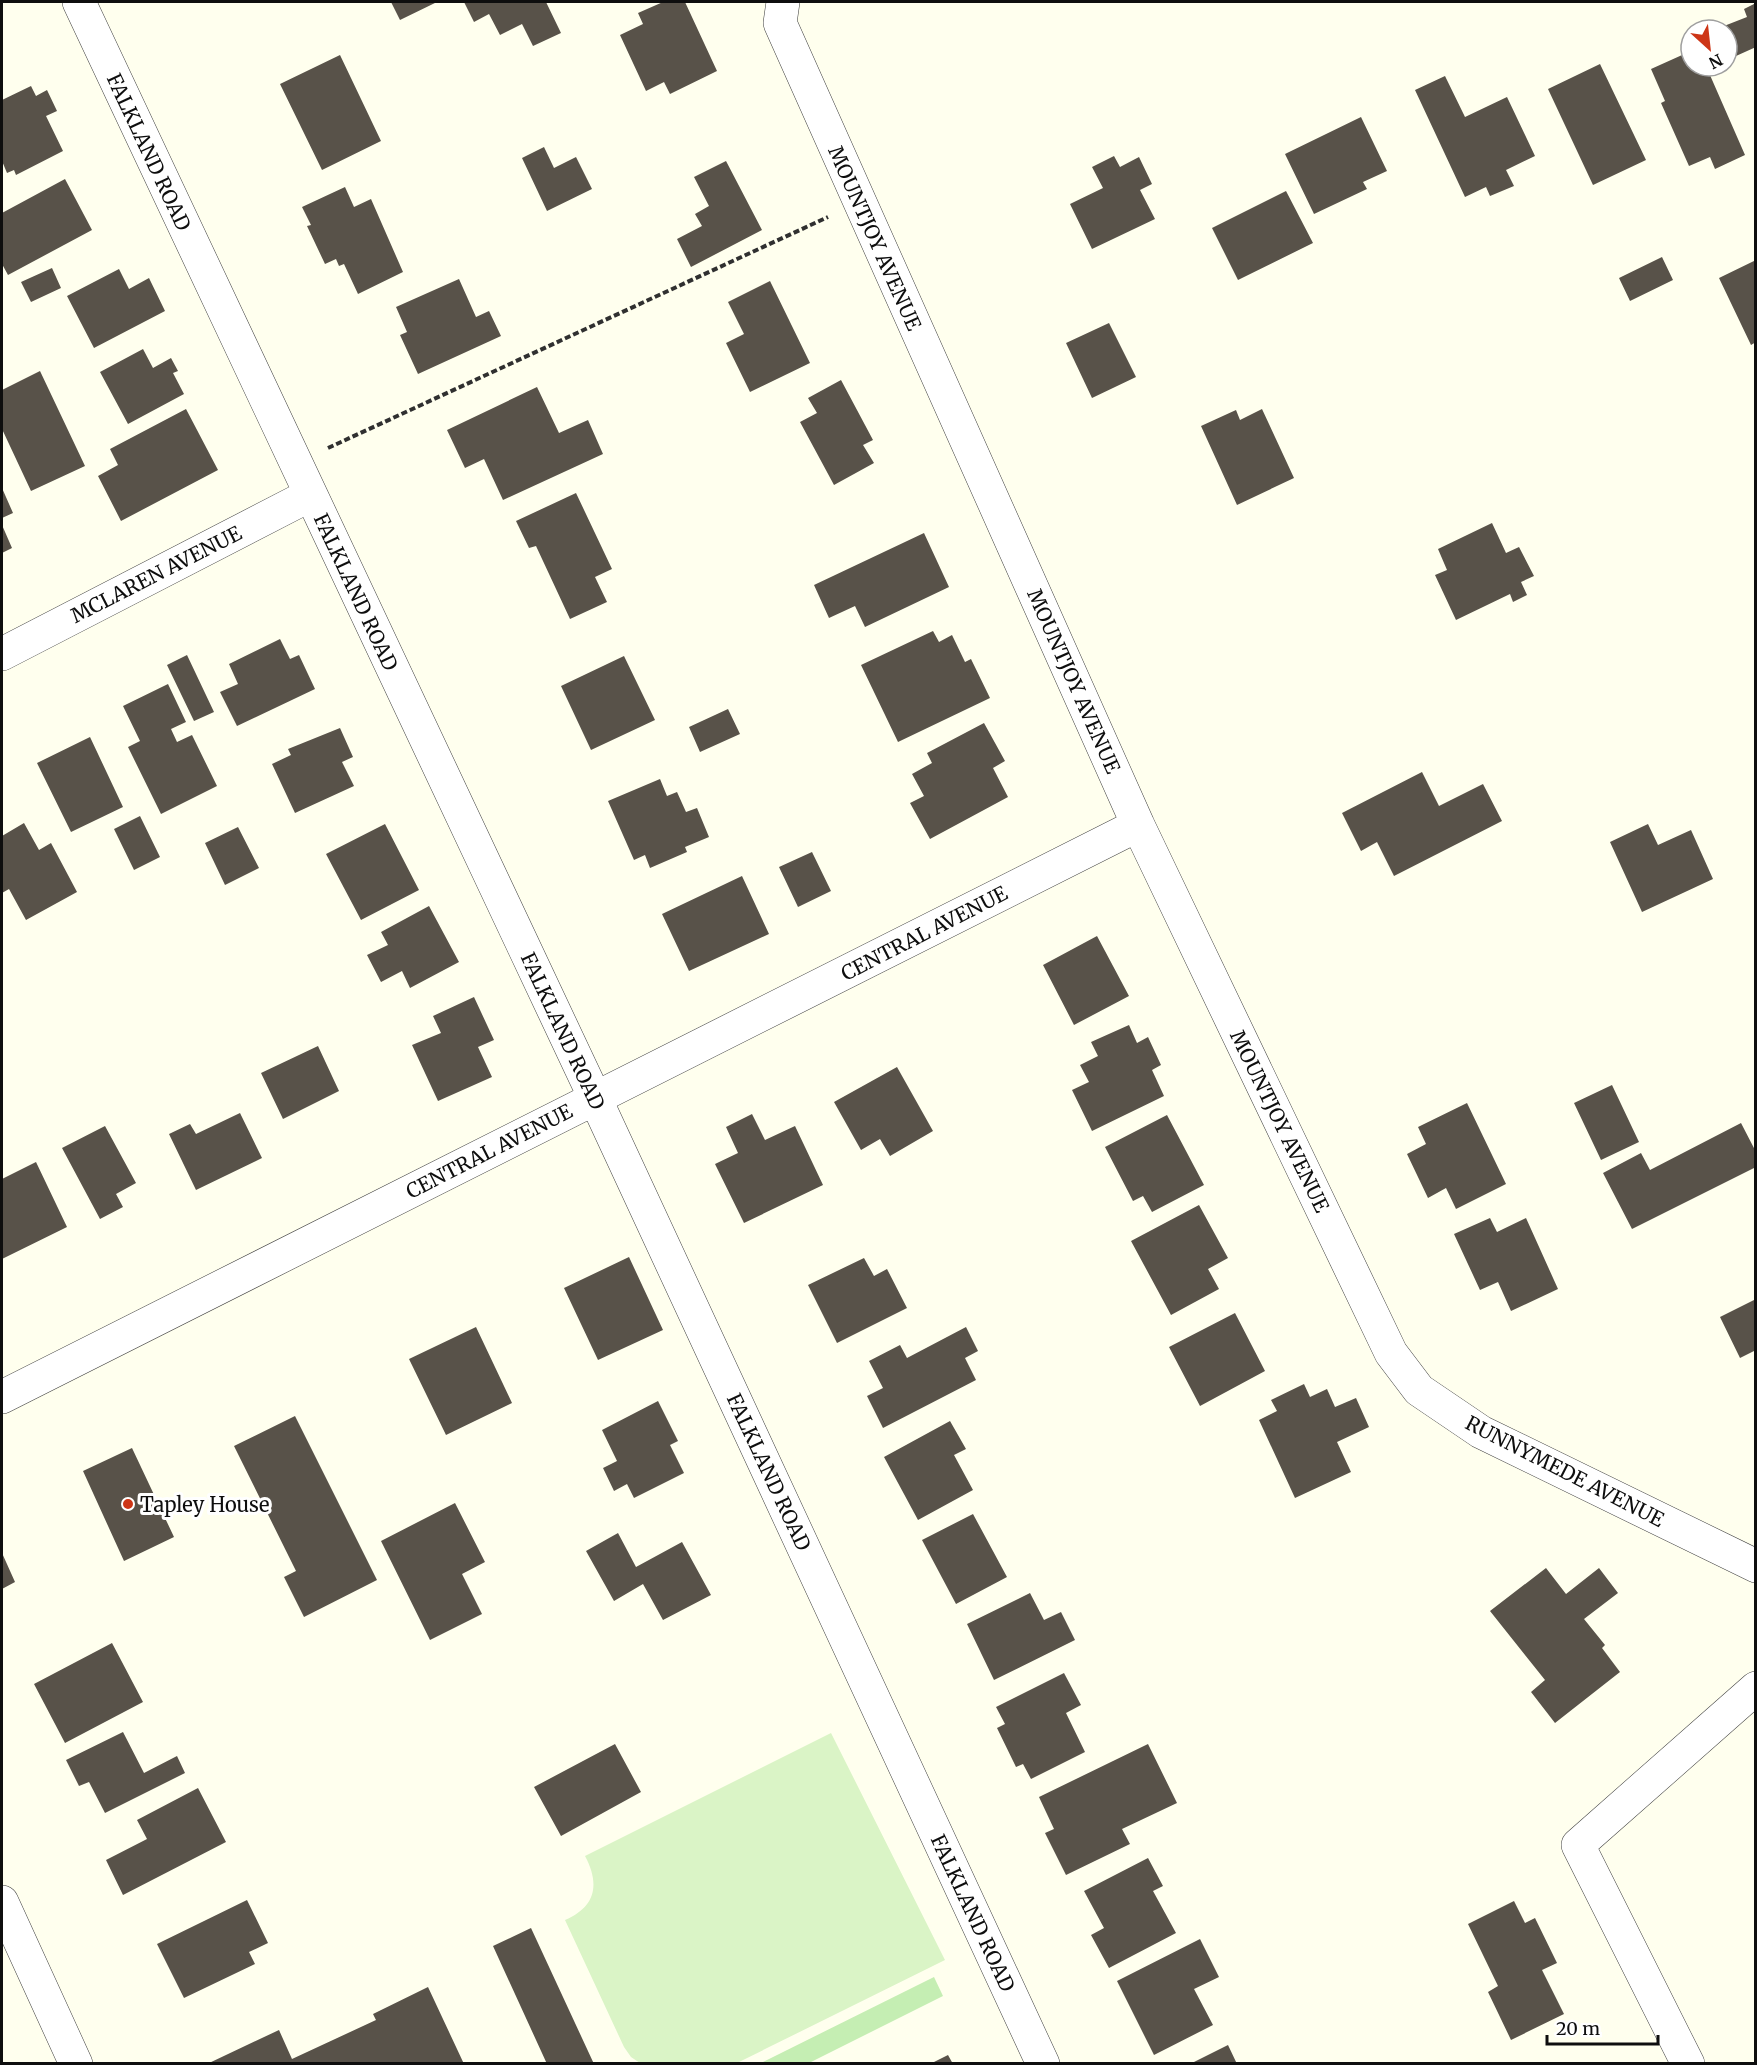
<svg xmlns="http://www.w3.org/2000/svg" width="1757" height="2065" font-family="Merriweather,serif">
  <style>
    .green { fill: #c5eeb3 }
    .pitch { fill: #daf4c6 }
    .building { fill: #585249 }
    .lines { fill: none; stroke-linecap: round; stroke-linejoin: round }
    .minor-casing { stroke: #414141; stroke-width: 34 }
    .path { stroke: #303030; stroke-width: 4; stroke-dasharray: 6 3; stroke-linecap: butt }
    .minor { stroke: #fff; stroke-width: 33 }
    .poi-dot { fill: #cd3516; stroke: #fff; stroke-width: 2 }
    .labels { text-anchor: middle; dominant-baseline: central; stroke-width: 6; stroke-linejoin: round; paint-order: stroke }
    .street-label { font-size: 20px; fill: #0e0e0e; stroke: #fff }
    .poi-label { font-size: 20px; fill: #0e0e0e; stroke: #fff; text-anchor: start }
  </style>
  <rect width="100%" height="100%" fill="#ffe"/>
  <path class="green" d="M 934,1977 L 943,1996 L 809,2063 L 761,2063 Z"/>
  <path class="pitch" d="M 831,1733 L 945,1960 L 737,2063 L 640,2063 L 631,2057 L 624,2047 L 565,1920 C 596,1907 600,1884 585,1856 Z"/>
  <path class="building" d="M 391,2 L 437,2 L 400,20 Z
    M 464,2 L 546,2 L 561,33 L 533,46 L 522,24 L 500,35 L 489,14 L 474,22 Z
    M 663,2 L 685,2 L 717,71 L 670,94 L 664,82 L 646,91 L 620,35 L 643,24 L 638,13 Z
    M 1756,3 L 1756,47 L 1736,56 L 1724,26 L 1747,17 L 1744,9 Z
    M 1691,51 L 1691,66 L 1706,66 L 1745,155 L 1715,169 L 1710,157 L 1689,166 L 1661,103 L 1665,101 L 1651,69 Z
    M 340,55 L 381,141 L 322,170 L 280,84 Z
    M 1600,64 L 1646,160 L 1593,185 L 1548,89 Z
    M 1445,76 L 1465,117 L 1507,97 L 1535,156 L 1506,170 L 1514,186 L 1490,196 L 1486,187 L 1465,197 L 1415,90 Z
    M 31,86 L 36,96 L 47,90 L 57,111 L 46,116 L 63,151 L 16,175 L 14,170 L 7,173 L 2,161 L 2,100 Z
    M 1361,117 L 1387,171 L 1363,182 L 1367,189 L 1314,214 L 1285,154 Z
    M 544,147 L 554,168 L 576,157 L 592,189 L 547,211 L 522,158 Z
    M 1114,156 L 1120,167 L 1139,157 L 1152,184 L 1140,190 L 1155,219 L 1092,249 L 1070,204 L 1103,188 L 1092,167 Z
    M 726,161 L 762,230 L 691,267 L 677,239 L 702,226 L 695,214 L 709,206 L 694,177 Z
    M 65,179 L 92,230 L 8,275 L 2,264 L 2,213 Z
    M 345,187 L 354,207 L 371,199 L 403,272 L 358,294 L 344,264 L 339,266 L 336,259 L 325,264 L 307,226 L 311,225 L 302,207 Z
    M 1286,191 L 1313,243 L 1238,280 L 1212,228 Z
    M 1662,257 L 1673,280 L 1630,301 L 1619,278 Z
    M 1756,260 L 1756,342 L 1751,345 L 1719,278 Z
    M 52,268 L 61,288 L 31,302 L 21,282 Z
    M 119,269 L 129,289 L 149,278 L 165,311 L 94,348 L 67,296 Z
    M 459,279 L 476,317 L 489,311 L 501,336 L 418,374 L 400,335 L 407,332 L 396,307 Z
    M 770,281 L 810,363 L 750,392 L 726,343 L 744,334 L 728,302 Z
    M 1109,323 L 1136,377 L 1092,398 L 1066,343 Z
    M 143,349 L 153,368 L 171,358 L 178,371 L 173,373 L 184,394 L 128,424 L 100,372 Z
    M 40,371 L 85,466 L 31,491 L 2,429 L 2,390 Z
    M 841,380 L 873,440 L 863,445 L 874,463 L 834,485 L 800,422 L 817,413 L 808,398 Z
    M 537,387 L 559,433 L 588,420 L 603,454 L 503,500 L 484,459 L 465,468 L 447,430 Z
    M 186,409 L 218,470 L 121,521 L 98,476 L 118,465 L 110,449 Z
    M 1262,409 L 1294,478 L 1237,505 L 1201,426 L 1236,410 L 1240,420 Z
    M 2,488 L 13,513 L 2,518 Z
    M 576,493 L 612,569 L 595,577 L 607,602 L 570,619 L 536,546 L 529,548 L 516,521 Z
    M 1492,523 L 1506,553 L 1519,547 L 1534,576 L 1521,582 L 1527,595 L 1513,602 L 1510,594 L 1456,620 L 1435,575 L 1447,570 L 1438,549 Z
    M 2,525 L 12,548 L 2,553 Z
    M 924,533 L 949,587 L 865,627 L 855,606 L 829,618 L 814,585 Z
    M 933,631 L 939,642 L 952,635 L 965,662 L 971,659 L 990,698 L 898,742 L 861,665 Z
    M 280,639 L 290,659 L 299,655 L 315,689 L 237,726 L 220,692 L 238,684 L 229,664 Z
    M 187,655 L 214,712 L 194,721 L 167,665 Z
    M 624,656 L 655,720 L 591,750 L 561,686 Z
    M 168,684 L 186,722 L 171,729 L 177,742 L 192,735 L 217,786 L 161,814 L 128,747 L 140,741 L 123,706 Z
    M 728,709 L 740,734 L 700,752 L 689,727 Z
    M 984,723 L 1005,761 L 993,768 L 1008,797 L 930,839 L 910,803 L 924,796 L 912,774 L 932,763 L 927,753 Z
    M 340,728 L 353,757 L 342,762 L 354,786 L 295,813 L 272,764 L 291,755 L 288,749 Z
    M 90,737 L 123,807 L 71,832 L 37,763 Z
    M 1422,772 L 1439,806 L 1483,784 L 1502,821 L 1394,876 L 1377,842 L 1361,851 L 1342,813 Z
    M 660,779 L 667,796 L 677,792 L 686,812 L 697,808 L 709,837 L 685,847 L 687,852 L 650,868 L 645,855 L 634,860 L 608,801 Z
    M 140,816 L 160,857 L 134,870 L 114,829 Z
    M 24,823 L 39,850 L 51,843 L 77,892 L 26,920 L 9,889 L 2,893 L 2,836 Z
    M 385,824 L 419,890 L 361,920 L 326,854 Z
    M 1648,824 L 1658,845 L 1691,830 L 1713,879 L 1642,912 L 1610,842 Z
    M 238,827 L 259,868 L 225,885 L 205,843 Z
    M 812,852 L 831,891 L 798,907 L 779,867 Z
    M 742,876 L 769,934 L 689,971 L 662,914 Z
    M 429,906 L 459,962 L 410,988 L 402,971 L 381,982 L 367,955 L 388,945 L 381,932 Z
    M 1097,936 L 1129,996 L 1074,1025 L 1043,965 Z
    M 474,997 L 494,1040 L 478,1047 L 492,1077 L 438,1101 L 412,1045 L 441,1033 L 433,1016 Z
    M 1129,1025 L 1137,1043 L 1148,1037 L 1161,1065 L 1152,1070 L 1164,1096 L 1092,1131 L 1072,1090 L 1089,1082 L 1080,1065 L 1098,1056 L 1091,1042 Z
    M 318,1046 L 339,1091 L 283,1119 L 261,1073 Z
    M 897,1067 L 933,1131 L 890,1156 L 880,1139 L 861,1150 L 834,1102 Z
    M 1612,1085 L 1639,1142 L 1601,1160 L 1574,1103 Z
    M 1467,1103 L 1506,1184 L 1456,1209 L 1446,1188 L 1428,1198 L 1407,1154 L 1426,1144 L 1418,1127 Z
    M 240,1113 L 262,1158 L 196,1190 L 169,1134 L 190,1124 L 196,1134 Z
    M 752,1114 L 765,1140 L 795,1126 L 823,1185 L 744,1223 L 715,1164 L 738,1153 L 726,1127 Z
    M 1167,1115 L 1204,1185 L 1152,1212 L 1143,1196 L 1133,1201 L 1105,1147 Z
    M 1741,1123 L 1756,1152 L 1756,1167 L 1632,1229 L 1603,1173 L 1641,1153 L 1650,1170 Z
    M 105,1126 L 136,1183 L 116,1194 L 123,1207 L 100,1219 L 62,1148 Z
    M 36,1162 L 67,1227 L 2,1259 L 2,1179 Z
    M 1199,1205 L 1228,1258 L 1208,1269 L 1219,1289 L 1171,1315 L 1131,1241 Z
    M 1490,1218 L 1497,1232 L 1526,1218 L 1558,1289 L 1511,1311 L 1498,1282 L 1480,1290 L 1454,1234 Z
    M 629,1257 L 663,1330 L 598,1360 L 564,1288 Z
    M 864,1258 L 874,1276 L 887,1269 L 907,1308 L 837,1343 L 808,1285 Z
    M 1756,1299 L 1756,1350 L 1740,1358 L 1720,1317 Z
    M 1235,1313 L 1265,1371 L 1200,1406 L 1169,1347 Z
    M 476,1327 L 512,1403 L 446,1435 L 409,1359 Z
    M 966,1327 L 978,1351 L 965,1358 L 976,1380 L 883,1428 L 867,1396 L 883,1388 L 869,1361 L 900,1345 L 907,1358 Z
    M 1304,1384 L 1310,1397 L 1327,1389 L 1335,1407 L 1356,1398 L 1369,1427 L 1337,1442 L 1351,1472 L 1295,1498 L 1259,1420 L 1277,1411 L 1271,1400 Z
    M 658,1401 L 678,1441 L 670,1445 L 684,1473 L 634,1498 L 627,1484 L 614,1491 L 603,1468 L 617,1461 L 602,1430 Z
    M 295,1416 L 377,1580 L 304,1617 L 284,1577 L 296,1571 L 234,1446 Z
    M 950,1421 L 966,1449 L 954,1455 L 973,1490 L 918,1520 L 884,1457 Z
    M 132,1448 L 174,1537 L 124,1561 L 83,1471 Z
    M 455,1503 L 485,1562 L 462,1574 L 482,1614 L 430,1640 L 381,1541 Z
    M 973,1514 L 1007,1577 L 956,1604 L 922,1540 Z
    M 618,1533 L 636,1567 L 682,1542 L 711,1595 L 663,1620 L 643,1584 L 614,1601 L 586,1551 Z
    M 2,1553 L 15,1582 L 2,1589 Z
    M 1546,1568 L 1566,1594 L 1599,1568 L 1618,1593 L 1584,1619 L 1605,1645 L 1602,1648 L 1620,1672 L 1555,1723 L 1531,1692 L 1545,1680 L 1490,1611 Z
    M 1030,1593 L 1044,1620 L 1061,1612 L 1075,1640 L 994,1680 L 967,1624 Z
    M 112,1643 L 143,1702 L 65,1743 L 34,1684 Z
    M 1064,1673 L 1081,1705 L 1066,1713 L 1085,1752 L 1031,1779 L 1023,1764 L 1016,1767 L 997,1728 L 1005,1724 L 996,1707 Z
    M 123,1732 L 144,1773 L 177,1756 L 185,1773 L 105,1813 L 89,1782 L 79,1786 L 66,1760 Z
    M 615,1744 L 641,1792 L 561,1836 L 534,1787 Z
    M 1148,1744 L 1177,1803 L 1122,1829 L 1130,1844 L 1066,1875 L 1045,1833 L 1054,1829 L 1039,1797 Z
    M 198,1788 L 226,1842 L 123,1895 L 106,1860 L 147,1839 L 137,1820 Z
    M 1148,1858 L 1163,1886 L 1153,1891 L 1176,1933 L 1109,1968 L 1091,1935 L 1104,1928 L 1084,1891 Z
    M 247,1900 L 268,1943 L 249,1952 L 255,1964 L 184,1998 L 157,1944 Z
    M 1514,1901 L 1525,1923 L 1535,1918 L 1557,1963 L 1542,1970 L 1564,2014 L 1511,2040 L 1488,1992 L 1498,1986 L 1468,1924 Z
    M 531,1928 L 594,2064 L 547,2064 L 493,1946 Z
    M 1200,1939 L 1219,1977 L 1194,1989 L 1213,2025 L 1154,2055 L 1117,1981 Z
    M 428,1987 L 464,2064 L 207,2064 L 279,2030 L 292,2059 L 376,2020 L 373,2014 Z
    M 1228,2045 L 1237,2064 L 1190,2064 Z
    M 948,2055 L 953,2064 L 930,2064 Z"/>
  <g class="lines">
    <g class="minor-casing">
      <path id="minor" d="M 79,2 L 595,1098 L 1043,2064
        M 783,2 L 780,23 L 1138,825 L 1391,1353 L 1419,1390 L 1481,1432 L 1756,1566
        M 2,654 L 310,495
        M 2,1397 L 1138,825
        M 2,1902 L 76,2064
        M 1688,2064 L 1578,1845 L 1756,1688"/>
    </g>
    <path class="path" d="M 328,448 L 828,217"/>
    <use href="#minor" class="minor"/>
  </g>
  <circle class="poi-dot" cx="128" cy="1504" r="6"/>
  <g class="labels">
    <g class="street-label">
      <text transform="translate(149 152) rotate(65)">FALKLAND ROAD</text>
      <text transform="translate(875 238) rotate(66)">MOUNTJOY AVENUE</text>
      <text transform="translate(156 574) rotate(-27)">MCLAREN AVENUE</text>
      <text transform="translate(356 592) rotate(65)">FALKLAND ROAD</text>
      <text transform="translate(1074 681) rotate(66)">MOUNTJOY AVENUE</text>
      <text transform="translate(924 933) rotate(-27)">CENTRAL AVENUE</text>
      <text transform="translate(563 1031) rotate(65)">FALKLAND ROAD</text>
      <text transform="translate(1280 1121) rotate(64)">MOUNTJOY AVENUE</text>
      <text transform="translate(489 1151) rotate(-27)">CENTRAL AVENUE</text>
      <text transform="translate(1565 1471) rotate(27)">RUNNYMEDE AVENUE</text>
      <text transform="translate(769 1472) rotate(65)">FALKLAND ROAD</text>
      <text transform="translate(973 1913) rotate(65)">FALKLAND ROAD</text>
    </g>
    <g class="poi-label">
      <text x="140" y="1504">Tapley House</text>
    </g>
  </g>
  <rect width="1757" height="2065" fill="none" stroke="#0e0e0e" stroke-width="6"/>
  <g transform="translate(1709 48) rotate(153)"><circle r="28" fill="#ffffff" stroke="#9f9f9f" stroke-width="1.5"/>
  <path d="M0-4.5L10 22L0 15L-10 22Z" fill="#cd3516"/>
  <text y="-9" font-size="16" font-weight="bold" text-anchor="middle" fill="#0e0e0e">N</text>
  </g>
  <path d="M1547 2035v9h111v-9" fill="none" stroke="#0e0e0e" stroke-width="3"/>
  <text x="1556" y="2035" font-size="18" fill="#0e0e0e" stroke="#ffffff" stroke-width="4.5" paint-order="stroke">20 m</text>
</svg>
